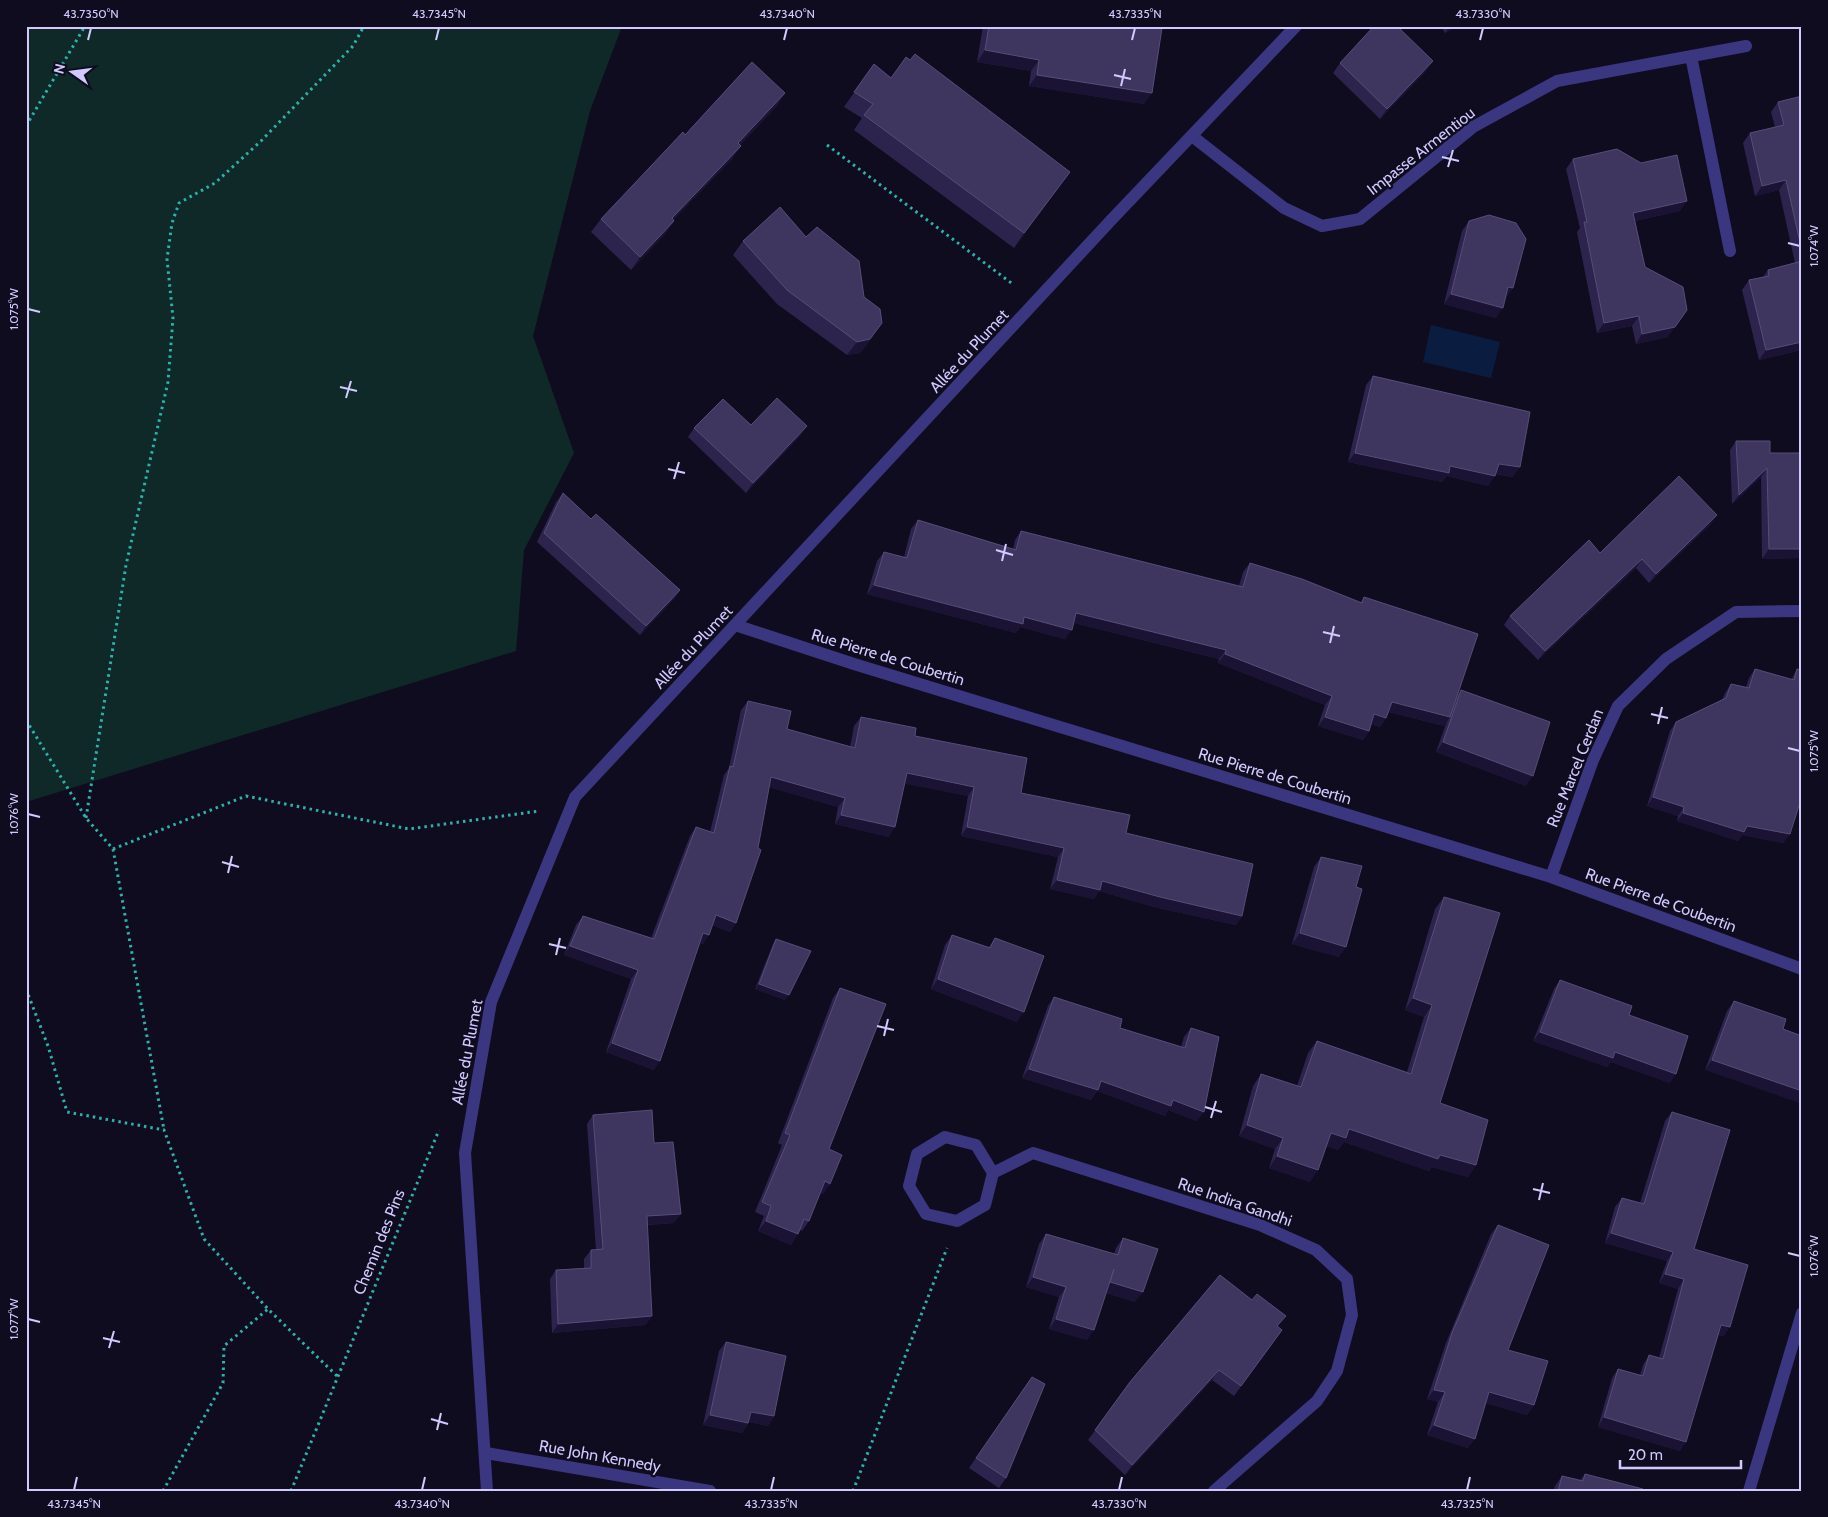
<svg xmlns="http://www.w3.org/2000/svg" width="1828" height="1517" font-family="Cabin,sans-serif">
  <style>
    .green { fill: #0f2929 }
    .water { fill: #0a1d40 }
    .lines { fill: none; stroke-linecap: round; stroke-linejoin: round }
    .path { stroke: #2cb2ac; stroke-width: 3; stroke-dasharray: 2.5 4; stroke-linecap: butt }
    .minor { stroke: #3a367f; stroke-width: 12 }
    .tertiary { stroke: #3a367f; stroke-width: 12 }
    .wall { fill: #2d244d }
    .shaded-wall { fill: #1a1333 }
    .building { fill: #3f3660; stroke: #564d79 }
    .ticks { fill: none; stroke: #d1caff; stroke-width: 2 }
    .labels { text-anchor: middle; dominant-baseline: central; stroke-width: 4.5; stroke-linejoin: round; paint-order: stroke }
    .street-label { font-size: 16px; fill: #d1caff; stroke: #100c1f }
    .neatline { fill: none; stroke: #d1caff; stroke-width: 2 }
    .ticks-label { font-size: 12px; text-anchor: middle; fill: #d1caff }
  </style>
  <rect width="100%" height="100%" fill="#100c1f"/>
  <path class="green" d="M 26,26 L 622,26 L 590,111 L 533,336 L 574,453 L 524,550 L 516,651 L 26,802 Z"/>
  <path class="water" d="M 1431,325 L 1500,342 L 1491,378 L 1423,362 Z"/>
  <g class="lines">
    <path class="path" d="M 26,126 L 85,26
      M 827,145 L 1014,285
      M 26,720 L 86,818 L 113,849 L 246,796 L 409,829 L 539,811
      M 86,818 L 126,565 L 168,382 L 173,318 L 167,259 L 172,223 L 179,203 L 215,183 L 261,141 L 353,46 L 364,26
      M 113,849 L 164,1130
      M 26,989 L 48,1046 L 67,1112 L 164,1130 L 204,1239 L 268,1309 L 338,1377
      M 163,1491 L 223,1383 L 224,1346 L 268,1309
      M 291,1491 L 439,1130
      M 853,1491 L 947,1248"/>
    <path class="minor" d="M 1691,56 L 1730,251
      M 1192,136 L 1284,208 L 1322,226 L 1360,219 L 1473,127 L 1557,81 L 1746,46
      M 735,625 L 854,664 L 1551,877 L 1802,969
      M 1551,877 L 1593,760 L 1618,706 L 1666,659 L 1736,612 L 1802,611
      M 993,1173 L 976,1145 L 945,1137 L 917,1154 L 909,1186 L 926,1214 L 957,1221 L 985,1205 L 993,1173 L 1033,1153 L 1260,1225 L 1316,1250 L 1347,1279 L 1352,1315 L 1337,1371 L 1317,1401 L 1214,1491
      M 486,1453 L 710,1491
      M 1749,1491 L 1802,1313"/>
    <path class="tertiary" d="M 487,1491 L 465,1153 L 491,1002 L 575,797 L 1114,217 L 1296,26"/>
  </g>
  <path class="wall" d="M 983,26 L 1150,26 L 1144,104 L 1029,86 L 1031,71 L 977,62 Z
    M 1441,26 L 1457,26 L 1445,33 Z
    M 1340,63 L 1426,71 L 1380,119 L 1333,73 Z
    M 874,64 L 891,78 L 1059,187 L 1014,248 L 854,130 L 862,118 L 844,107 Z
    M 785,93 L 776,107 L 740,145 L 732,159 L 673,220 L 665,234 L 631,270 L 591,232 L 601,219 L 685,135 Z
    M 1802,96 L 1802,350 L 1759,360 L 1742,290 L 1749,280 L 1763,277 L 1768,270 L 1795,263 L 1779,190 L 1755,196 L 1743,143 L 1750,133 L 1775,127 L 1771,112 L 1778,102 Z
    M 1573,159 L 1680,211 L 1635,221 L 1645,267 L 1668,337 L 1636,344 L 1632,326 L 1597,333 L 1577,232 L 1580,228 L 1566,169 Z
    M 1469,221 L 1505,298 L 1496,318 L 1444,304 L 1462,231 Z
    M 806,237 L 864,297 L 873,336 L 860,353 L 847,355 L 777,304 L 733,255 L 743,241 Z
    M 1373,376 L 1513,477 L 1495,474 L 1488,486 L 1447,476 L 1442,482 L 1348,462 L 1366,385 Z
    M 751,425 L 801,435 L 746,493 L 688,437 L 694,428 Z
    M 1736,441 L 1770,453 L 1802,558 L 1762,559 L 1761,477 L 1732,504 L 1730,450 Z
    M 563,493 L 591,519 L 680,590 L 674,599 L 640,635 L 537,542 L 556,502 Z
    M 918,520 L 1013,549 L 1015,540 L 1021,531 L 1239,586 L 1243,572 L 1250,563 L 1360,603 L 1364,597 L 1457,696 L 1461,690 L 1526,786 L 1436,752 L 1447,721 L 1444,726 L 1389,712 L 1386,718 L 1380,727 L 1371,724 L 1369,731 L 1363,740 L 1318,726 L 1325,705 L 1218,663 L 1219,659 L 1074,623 L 1065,639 L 1020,627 L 1016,633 L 867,594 L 877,561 L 884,552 L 904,557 L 911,529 Z
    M 1711,524 L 1649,583 L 1636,568 L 1538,660 L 1504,625 L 1510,616 L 1600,553 Z
    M 1755,669 L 1791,680 L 1797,669 L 1790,834 L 1783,843 L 1742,835 L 1738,841 L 1677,821 L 1678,816 L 1647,806 L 1670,731 L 1676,722 L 1722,700 L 1725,693 L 1731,684 L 1746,687 L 1749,678 Z
    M 748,701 L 787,729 L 850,747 L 854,726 L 861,717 L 915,736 L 1021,793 L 1126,833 L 1242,916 L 1236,925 L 1154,907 L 1099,891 L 1094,899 L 1050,889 L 1058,857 L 961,836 L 968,796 L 905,783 L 889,837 L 835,824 L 838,807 L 769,787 L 736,923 L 730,932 L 712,925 L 703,944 L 700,943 L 654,1070 L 606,1052 L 631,979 L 564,955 L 576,925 L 583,916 L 651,938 L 690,836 L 696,827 L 710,832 L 724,775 L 729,768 L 741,710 Z
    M 1321,857 L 1356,887 L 1339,957 L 1292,944 L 1314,867 Z
    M 1444,897 L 1440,1103 L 1476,1165 L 1468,1177 L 1432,1167 L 1429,1171 L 1344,1142 L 1338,1150 L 1326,1146 L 1310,1182 L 1269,1168 L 1275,1149 L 1239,1136 L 1253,1086 L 1261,1074 L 1297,1086 L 1308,1053 L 1317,1041 L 1407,1072 L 1424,1017 L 1405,1010 L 1435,909 Z
    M 952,935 L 989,947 L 995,938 L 1017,1022 L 931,989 L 945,945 Z
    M 776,939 L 785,1000 L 755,989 L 773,944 Z
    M 1560,980 L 1629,1015 L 1670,1083 L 1611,1062 L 1607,1067 L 1533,1041 L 1554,989 Z
    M 840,988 L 829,1149 L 830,1184 L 823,1194 L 820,1193 L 809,1221 L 802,1231 L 800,1230 L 791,1245 L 758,1231 L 764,1216 L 755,1212 L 782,1145 L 778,1143 L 833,998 Z
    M 1054,997 L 1120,1028 L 1181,1047 L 1184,1037 L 1191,1028 L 1197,1121 L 1168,1110 L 1165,1116 L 1097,1091 L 1091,1100 L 1022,1078 L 1048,1006 Z
    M 1734,1001 L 1783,1029 L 1705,1070 L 1727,1011 Z
    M 1672,1112 L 1694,1249 L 1724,1336 L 1718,1335 L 1680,1451 L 1598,1427 L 1612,1378 L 1618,1369 L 1640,1375 L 1643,1365 L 1649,1355 L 1659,1358 L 1678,1289 L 1659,1283 L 1667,1261 L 1605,1243 L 1615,1207 L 1622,1198 L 1640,1203 L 1665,1121 Z
    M 593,1115 L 654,1143 L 674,1223 L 647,1225 L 652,1316 L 645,1325 L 552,1333 L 550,1279 L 556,1270 L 584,1268 L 584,1259 L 591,1250 L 596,1250 L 587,1124 Z
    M 1498,1225 L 1508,1350 L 1534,1405 L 1527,1415 L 1486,1403 L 1468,1448 L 1427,1435 L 1438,1402 L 1427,1399 L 1446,1343 L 1491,1234 Z
    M 1046,1234 L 1114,1254 L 1116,1248 L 1123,1238 L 1135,1302 L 1106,1293 L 1087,1340 L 1049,1329 L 1059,1297 L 1026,1287 L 1039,1244 Z
    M 1278,1327 L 1282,1330 L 1234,1396 L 1212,1380 L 1125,1475 L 1088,1440 L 1130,1382 Z
    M 726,1342 L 774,1416 L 768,1426 L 749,1422 L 742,1433 L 703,1425 L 719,1351 Z
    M 1032,1377 L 1006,1478 L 999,1488 L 969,1468 Z
    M 1585,1474 L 1642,1491 L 1553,1491 L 1555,1486 L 1562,1476 L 1580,1480 Z"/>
  <path class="shaded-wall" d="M 1450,26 L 1457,26 L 1445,33 Z
    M 985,50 L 1039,60 L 1031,71 L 977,62 Z
    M 1433,61 L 1426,71 L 1380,119 L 1387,109 Z
    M 1037,75 L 1152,93 L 1144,104 L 1029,86 Z
    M 785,93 L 776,107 L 729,156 L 738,143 Z
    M 741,146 L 732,159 L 662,231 L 672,218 Z
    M 1070,172 L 1059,187 L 1014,248 L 1024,233 Z
    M 1786,180 L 1779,190 L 1755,196 L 1762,186 Z
    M 1687,201 L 1680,211 L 1626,223 L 1633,213 Z
    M 674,221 L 665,234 L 631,270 L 640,257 Z
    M 1508,287 L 1513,288 L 1506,298 Z
    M 1451,294 L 1503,308 L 1496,318 L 1444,304 Z
    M 1687,310 L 1668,337 L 1636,344 L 1642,334 Z
    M 1639,316 L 1632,326 L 1597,333 L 1604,323 Z
    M 882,323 L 860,353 L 847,355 L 857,342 Z
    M 1802,342 L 1802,350 L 1759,360 L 1766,350 Z
    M 807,426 L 801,435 L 746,493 L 753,483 Z
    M 1355,453 L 1450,466 L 1495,476 L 1488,486 L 1447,476 L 1442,482 L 1348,462 Z
    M 1499,464 L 1520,467 L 1513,477 L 1492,473 Z
    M 1767,468 L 1761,477 L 1732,504 L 1739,495 Z
    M 1717,515 L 1711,524 L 1649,583 L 1656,574 Z
    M 1769,549 L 1802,549 L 1802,558 L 1762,559 Z
    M 1642,559 L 1636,568 L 1538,660 L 1545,651 Z
    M 874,585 L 1024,617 L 1072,630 L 1065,639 L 1020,627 L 1016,633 L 867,594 Z
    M 680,590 L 674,599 L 640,635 L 646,626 Z
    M 1076,613 L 1226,650 L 1219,659 L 1070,622 Z
    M 1225,654 L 1332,696 L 1325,705 L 1218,663 Z
    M 1392,702 L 1450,717 L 1444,726 L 1386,711 Z
    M 1374,714 L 1386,718 L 1380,727 L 1368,723 Z
    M 1325,717 L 1369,731 L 1363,740 L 1318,726 Z
    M 1443,742 L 1533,776 L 1526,786 L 1436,752 Z
    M 907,773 L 974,787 L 968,796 L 900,783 Z
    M 771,777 L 845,798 L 838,807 L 764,786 Z
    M 1653,797 L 1684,807 L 1678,816 L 1647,806 Z
    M 1683,813 L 1790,834 L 1783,843 L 1742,835 L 1738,841 L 1677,821 Z
    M 841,815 L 895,827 L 889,837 L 835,824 Z
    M 967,827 L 1064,848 L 1058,857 L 961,836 Z
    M 1057,880 L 1102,881 L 1242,916 L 1236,925 L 1154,907 L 1099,891 L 1094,899 L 1050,889 Z
    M 716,915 L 736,923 L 730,932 L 710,924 Z
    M 703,933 L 709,935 L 703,944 L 697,942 Z
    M 1300,933 L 1346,947 L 1339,957 L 1292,944 Z
    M 570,946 L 638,970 L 631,979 L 564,955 Z
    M 938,979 L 1024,1012 L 1017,1022 L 931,989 Z
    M 759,984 L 789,995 L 785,1000 L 755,989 Z
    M 1413,998 L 1432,1005 L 1424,1017 L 1405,1010 Z
    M 1540,1032 L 1615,1052 L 1676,1074 L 1670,1083 L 1611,1062 L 1607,1067 L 1533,1041 Z
    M 612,1043 L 660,1061 L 654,1070 L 606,1052 Z
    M 1712,1060 L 1802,1091 L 1802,1104 L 1705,1070 Z
    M 1029,1069 L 1101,1081 L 1173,1100 L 1204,1112 L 1197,1121 L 1168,1110 L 1165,1116 L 1097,1091 L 1091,1100 L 1022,1078 Z
    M 1247,1125 L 1283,1138 L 1275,1149 L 1239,1136 Z
    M 1349,1129 L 1440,1155 L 1476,1165 L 1468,1177 L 1432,1167 L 1429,1171 L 1344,1142 L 1338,1150 L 1322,1145 L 1331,1133 Z
    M 1277,1156 L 1318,1170 L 1310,1182 L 1269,1168 Z
    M 825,1181 L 830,1184 L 823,1194 L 818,1192 Z
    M 681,1214 L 674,1223 L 640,1225 L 647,1216 Z
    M 766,1221 L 798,1234 L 791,1245 L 758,1231 Z
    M 1611,1233 L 1673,1252 L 1667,1261 L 1605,1243 Z
    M 1665,1274 L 1684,1279 L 1678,1289 L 1659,1283 Z
    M 1033,1277 L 1066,1287 L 1059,1297 L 1026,1287 Z
    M 1110,1282 L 1143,1292 L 1135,1302 L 1103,1292 Z
    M 652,1316 L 645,1325 L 552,1333 L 558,1324 Z
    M 1056,1319 L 1094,1330 L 1087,1340 L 1049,1329 Z
    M 1721,1325 L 1730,1327 L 1724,1336 L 1715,1334 Z
    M 1219,1370 L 1212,1380 L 1125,1475 L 1132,1465 Z
    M 1434,1390 L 1445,1392 L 1438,1402 L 1427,1399 Z
    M 1489,1392 L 1534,1405 L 1527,1415 L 1483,1402 Z
    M 751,1412 L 774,1416 L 768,1426 L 745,1421 Z
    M 710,1415 L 748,1423 L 742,1433 L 703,1425 Z
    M 1604,1417 L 1686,1442 L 1680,1451 L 1598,1427 Z
    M 1434,1425 L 1475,1439 L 1468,1448 L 1427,1435 Z"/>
  <path class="building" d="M 989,26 L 1150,26 L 1162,28 L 1152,93 L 1037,75 L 1039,60 L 985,50 Z
    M 1374,26 L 1397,26 L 1433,61 L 1387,109 L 1340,63 Z
    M 915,54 L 1070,172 L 1024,233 L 864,115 L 873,104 L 854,92 L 874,64 L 891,78 L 906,57 L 910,60 Z
    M 752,62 L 785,93 L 738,143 L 741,146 L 672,218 L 674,221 L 640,257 L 601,219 L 683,132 L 685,135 Z
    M 1802,96 L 1802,251 L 1786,180 L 1762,186 L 1750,133 L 1784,125 L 1778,102 Z
    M 1617,149 L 1641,163 L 1677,155 L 1687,201 L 1633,213 L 1645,267 L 1683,287 L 1687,310 L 1675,327 L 1642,334 L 1639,316 L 1604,323 L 1584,222 L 1587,222 L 1573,159 Z
    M 780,207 L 806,237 L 817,227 L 859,261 L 864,297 L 880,309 L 882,323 L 870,339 L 857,342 L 787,290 L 743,241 Z
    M 1489,215 L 1516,223 L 1526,239 L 1513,288 L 1508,287 L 1503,308 L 1451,294 L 1469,221 Z
    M 1802,261 L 1802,342 L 1766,350 L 1749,280 L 1769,276 L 1768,270 Z
    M 1373,376 L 1530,412 L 1520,467 L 1499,464 L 1495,476 L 1450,466 L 1449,473 L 1355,453 Z
    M 777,398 L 807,426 L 753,483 L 694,428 L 723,399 L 751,425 Z
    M 1736,441 L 1770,441 L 1770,453 L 1802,453 L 1802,549 L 1769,549 L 1767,468 L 1739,495 Z
    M 1679,476 L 1717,515 L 1656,574 L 1642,559 L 1545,651 L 1510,616 L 1589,540 L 1600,553 Z
    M 563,493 L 591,519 L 596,514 L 680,590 L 646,626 L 544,533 Z
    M 918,520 L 1016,550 L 1021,531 L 1243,587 L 1250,563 L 1302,579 L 1362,603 L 1364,597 L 1478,634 L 1450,717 L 1392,702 L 1386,718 L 1374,714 L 1369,731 L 1325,717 L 1332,696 L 1225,654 L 1226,650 L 1076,613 L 1072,630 L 1024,617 L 1023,624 L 874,585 L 884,552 L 907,558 Z
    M 1755,669 L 1794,680 L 1797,669 L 1802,670 L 1802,796 L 1790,834 L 1747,826 L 1744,832 L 1683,813 L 1684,807 L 1653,797 L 1676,722 L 1726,698 L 1731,684 L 1749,688 Z
    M 1461,690 L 1550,722 L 1533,776 L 1443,742 Z
    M 748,701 L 791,711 L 787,729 L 855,748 L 861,717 L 916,728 L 915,736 L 1027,758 L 1021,793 L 1130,815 L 1126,833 L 1253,864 L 1242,916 L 1160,897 L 1102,881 L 1100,890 L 1057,880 L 1064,848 L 967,827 L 974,787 L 907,773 L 895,827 L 841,815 L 845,798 L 771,777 L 758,848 L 761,850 L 736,923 L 716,915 L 709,935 L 703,933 L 660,1061 L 612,1043 L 638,970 L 570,946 L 583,916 L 654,939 L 696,827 L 714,833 L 730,766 L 733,767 Z
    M 1321,857 L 1362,866 L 1356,887 L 1362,889 L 1346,947 L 1300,933 Z
    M 1444,897 L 1500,913 L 1440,1103 L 1488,1120 L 1476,1165 L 1440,1155 L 1438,1159 L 1349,1129 L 1346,1138 L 1331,1133 L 1318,1170 L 1277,1156 L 1283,1138 L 1247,1125 L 1261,1074 L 1301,1087 L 1317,1041 L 1411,1074 L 1432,1005 L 1413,998 Z
    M 952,935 L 990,948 L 995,938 L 1044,956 L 1024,1012 L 938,979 Z
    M 776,939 L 811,951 L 789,995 L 759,984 Z
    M 1560,980 L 1632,1006 L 1629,1015 L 1688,1036 L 1676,1074 L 1615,1052 L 1613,1058 L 1540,1032 Z
    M 840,988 L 886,1004 L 829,1149 L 842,1155 L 830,1184 L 825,1181 L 809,1221 L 804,1219 L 798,1234 L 766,1221 L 771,1206 L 762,1202 L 790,1135 L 785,1133 Z
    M 1054,997 L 1122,1019 L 1120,1028 L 1185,1048 L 1191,1028 L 1219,1037 L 1204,1112 L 1173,1100 L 1171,1106 L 1101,1081 L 1098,1090 L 1029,1069 Z
    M 1734,1001 L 1786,1019 L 1783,1029 L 1802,1036 L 1802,1091 L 1712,1060 Z
    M 652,1110 L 654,1143 L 673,1142 L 681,1214 L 647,1216 L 652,1316 L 558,1324 L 556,1270 L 591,1268 L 591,1250 L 603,1249 L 593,1115 Z
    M 1672,1112 L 1730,1130 L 1694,1249 L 1748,1265 L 1730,1327 L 1721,1325 L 1686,1442 L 1604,1417 L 1618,1369 L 1643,1376 L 1649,1355 L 1663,1359 L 1684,1279 L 1665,1274 L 1673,1252 L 1611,1233 L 1622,1198 L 1644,1204 Z
    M 1498,1225 L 1549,1245 L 1508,1350 L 1548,1361 L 1534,1405 L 1489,1392 L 1475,1439 L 1434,1425 L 1445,1392 L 1434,1390 L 1452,1333 Z
    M 1046,1234 L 1118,1255 L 1123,1238 L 1158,1249 L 1143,1292 L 1110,1282 L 1114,1269 L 1094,1330 L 1056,1319 L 1066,1287 L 1033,1277 Z
    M 1220,1275 L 1252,1300 L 1257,1294 L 1286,1316 L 1277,1326 L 1282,1330 L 1241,1386 L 1219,1370 L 1132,1465 L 1095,1430 L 1130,1382 Z
    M 726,1342 L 786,1356 L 774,1416 L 751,1412 L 748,1423 L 710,1415 Z
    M 1032,1377 L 1045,1384 L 1006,1478 L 976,1458 Z
    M 1585,1474 L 1643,1489 L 1642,1491 L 1558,1491 L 1562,1476 L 1583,1481 Z"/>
  <path class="ticks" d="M 88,40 L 91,28M 436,40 L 439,28M 784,40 L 787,28M 1132,40 L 1135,28M 1480,40 L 1483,28M 1114,75 L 1131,79M 1121,86 L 1125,69M 1442,157 L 1459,161M 1448,167 L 1453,150M 1788,243 L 1800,246M 28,309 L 40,312M 340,387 L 357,391M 346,398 L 351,381M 668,469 L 685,473M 674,479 L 679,462M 996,550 L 1013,555M 1002,561 L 1006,544M 1323,632 L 1340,636M 1330,643 L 1334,626M 1651,714 L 1668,718M 1658,724 L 1662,707M 1788,748 L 1800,751M 28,814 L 40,817M 222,862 L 239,867M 228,873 L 232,856M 549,944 L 566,948M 556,955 L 560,938M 877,1026 L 894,1030M 884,1036 L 888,1019M 1205,1107 L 1222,1112M 1211,1118 L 1216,1101M 1533,1189 L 1550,1193M 1539,1200 L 1543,1183M 1788,1253 L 1800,1256M 28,1319 L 40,1322M 103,1338 L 120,1342M 109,1348 L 114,1331M 431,1419 L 448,1424M 437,1430 L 441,1413M 74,1490 L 77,1477M 422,1490 L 425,1477M 771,1490 L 774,1477M 1119,1490 L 1122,1477M 1467,1490 L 1470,1477"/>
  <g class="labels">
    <g class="street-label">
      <text transform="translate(1421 151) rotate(-38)">Impasse Armentiou</text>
      <text transform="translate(969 351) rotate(-47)">Allée du Plumet</text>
      <text transform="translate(693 647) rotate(-47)">Allée du Plumet</text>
      <text transform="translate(888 657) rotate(17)">Rue Pierre de Coubertin</text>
      <text transform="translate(1575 768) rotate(-68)">Rue Marcel Cerdan</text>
      <text transform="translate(1275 776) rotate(17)">Rue Pierre de Coubertin</text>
      <text transform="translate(1661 900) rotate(20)">Rue Pierre de Coubertin</text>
      <text transform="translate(467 1052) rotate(-79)">Allée du Plumet</text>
      <text transform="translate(1235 1202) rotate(19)">Rue Indira Gandhi</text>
      <text transform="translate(379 1242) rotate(-68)">Chemin des Pins</text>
      <text transform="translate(600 1456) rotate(10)">Rue John Kennedy</text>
    </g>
  </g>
  <rect width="1828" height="1517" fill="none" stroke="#100c1f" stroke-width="55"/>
  <g transform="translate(72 72) rotate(284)" stroke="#100c1f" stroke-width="4" paint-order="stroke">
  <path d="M0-4L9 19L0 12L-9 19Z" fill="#d1caff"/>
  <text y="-8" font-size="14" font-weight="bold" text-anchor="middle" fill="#d1caff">N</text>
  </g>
  <path d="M1620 1460v8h121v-8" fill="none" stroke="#d1caff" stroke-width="2.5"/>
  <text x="1628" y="1460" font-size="15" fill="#d1caff" stroke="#100c1f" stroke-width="4" paint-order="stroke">20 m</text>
  <rect x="28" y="28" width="1772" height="1462" class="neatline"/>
  <g class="ticks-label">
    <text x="91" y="18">43.7350°N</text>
    <text x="439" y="18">43.7345°N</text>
    <text x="787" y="18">43.7340°N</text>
    <text x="1135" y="18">43.7335°N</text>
    <text x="1483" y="18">43.7330°N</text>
    <text transform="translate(1814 246) rotate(-90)" y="4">1.074°W</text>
    <text transform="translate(14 309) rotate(-90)" y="4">1.075°W</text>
    <text transform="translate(1814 751) rotate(-90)" y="4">1.075°W</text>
    <text transform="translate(14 814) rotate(-90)" y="4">1.076°W</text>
    <text transform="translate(1814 1256) rotate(-90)" y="4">1.076°W</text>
    <text transform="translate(14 1319) rotate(-90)" y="4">1.077°W</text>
    <text x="74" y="1508">43.7345°N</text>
    <text x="422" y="1508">43.7340°N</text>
    <text x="771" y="1508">43.7335°N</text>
    <text x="1119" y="1508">43.7330°N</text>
    <text x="1467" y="1508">43.7325°N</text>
  </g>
</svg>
